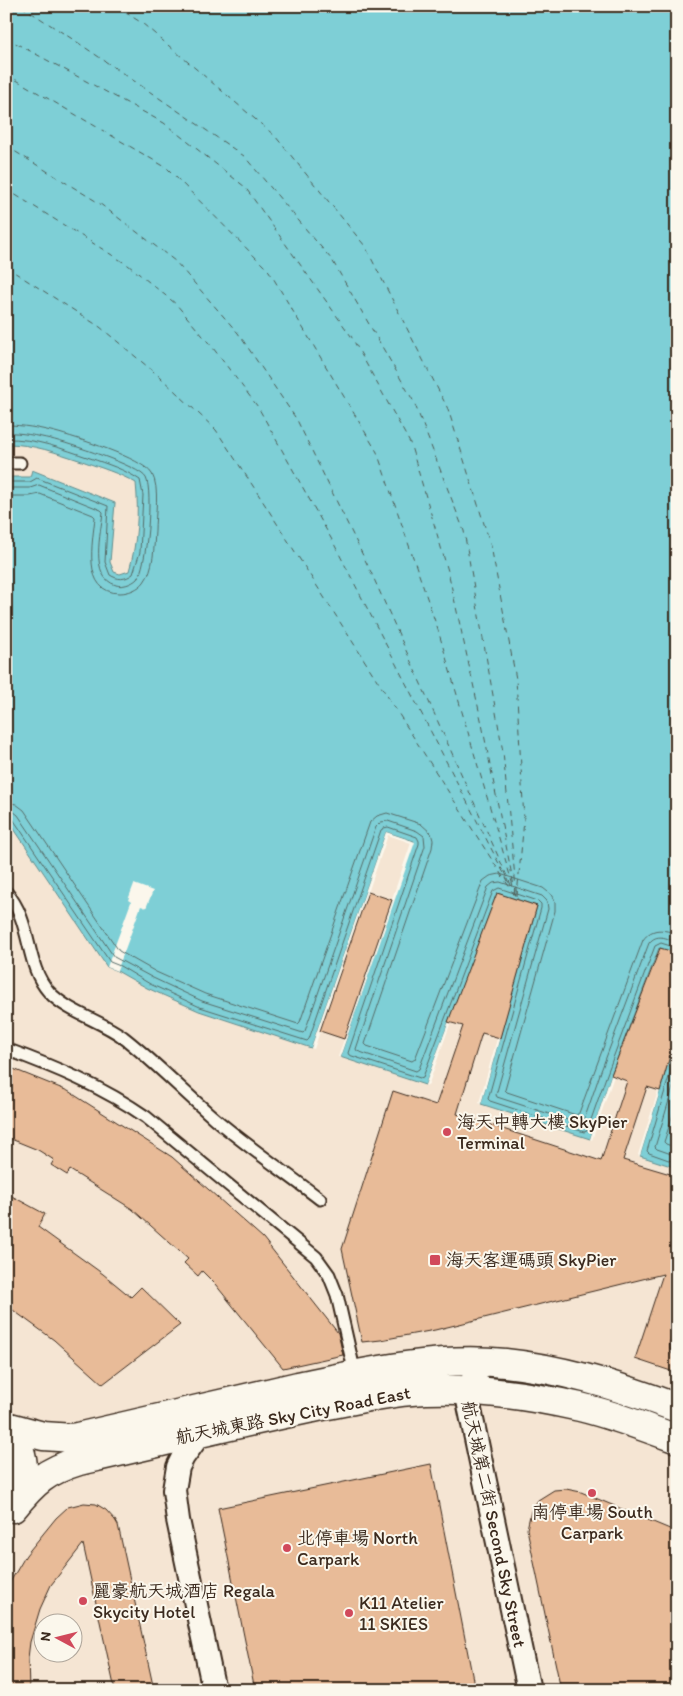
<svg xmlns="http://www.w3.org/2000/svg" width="683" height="1696" font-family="Itim,'LXGW WenKai TC',sans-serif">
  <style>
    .built { fill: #f5e5d3; fill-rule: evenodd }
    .water { fill: #7ecfd6; stroke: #638d8c }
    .pier { fill: #fbf7ec }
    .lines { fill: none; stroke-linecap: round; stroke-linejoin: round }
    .shore { stroke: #566c68; stroke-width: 1 }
    .ferry { stroke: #4f5c55; stroke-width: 1; stroke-dasharray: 6 5; stroke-linecap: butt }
    .building { fill: #e8bb98; stroke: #3b2a1e }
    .service-casing { stroke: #3b2a1e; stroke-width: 15 }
    .minor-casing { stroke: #3b2a1e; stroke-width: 26 }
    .tertiary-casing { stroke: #3b2a1e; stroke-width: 31 }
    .service { stroke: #fbf7ec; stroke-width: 11 }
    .minor { stroke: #fbf7ec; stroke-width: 22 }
    .tertiary { stroke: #fbf7ec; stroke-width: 28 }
    .poi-dot { fill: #d1495b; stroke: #fbf7ec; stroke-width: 2 }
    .labels { text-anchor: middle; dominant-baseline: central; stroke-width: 4; stroke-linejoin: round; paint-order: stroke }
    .poi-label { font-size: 18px; fill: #3b2a1e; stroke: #fbf7ec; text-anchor: start }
    .street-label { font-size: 18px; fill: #3b2a1e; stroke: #fbf7ec }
  </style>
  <rect width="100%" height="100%" fill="#fbf7ec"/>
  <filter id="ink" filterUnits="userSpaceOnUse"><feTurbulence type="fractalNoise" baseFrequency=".02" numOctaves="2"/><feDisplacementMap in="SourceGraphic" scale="10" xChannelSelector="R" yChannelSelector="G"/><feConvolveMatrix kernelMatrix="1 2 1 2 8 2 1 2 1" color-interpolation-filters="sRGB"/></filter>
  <g filter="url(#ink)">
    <path class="built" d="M 6,444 L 18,444 L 50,450 L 121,474 L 136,483 L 138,495 L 135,552 L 129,572 L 120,574 L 114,572 L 110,562 L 114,503 L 32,471 L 30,477 L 6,477 Z
      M 6,817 L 107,967 L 117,971 L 147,988 L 199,1011 L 311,1048 L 386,832 L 415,842 L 497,893 L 611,1075 L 677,1031 L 641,1156 L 677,1168 L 677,1690 L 6,1690 ZM 42,1624 L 72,1624 L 72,1654 L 42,1654 Z"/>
    <path class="water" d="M 6,6 L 677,6 L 677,953 L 659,948 L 611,1075 L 590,1139 L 481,1104 L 537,906 L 497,893 L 425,1085 L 340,1057 L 414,841 L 386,832 L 311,1048 L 199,1011 L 147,988 L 117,971 L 107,967 L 6,817 L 6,477 L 30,477 L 32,470 L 115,503 L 110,562 L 114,572 L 120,574 L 129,571 C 137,544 139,512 136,483 C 119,473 101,468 82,461 C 57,453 33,444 6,444 Z
      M 677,1031 L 677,1168 L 640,1156 L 660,1091 Z"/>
    <path class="pier" d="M 386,832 L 415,842 L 340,1057 L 338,1057 L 411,843 L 388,835 L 314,1049 L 311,1048 Z
      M 134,884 L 153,891 L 146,908 L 141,906 L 117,971 L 107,967 L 131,902 L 128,900 Z
      M 497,893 L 537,906 L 481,1104 L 479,1103 L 534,907 L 451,1022 L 428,1086 L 425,1085 Z
      M 660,948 L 677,953 L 661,951 L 614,1076 L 592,1140 L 590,1139 L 611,1075 Z
      M 674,1030 L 677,1031 L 660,1091 L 640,1156 L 638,1155 L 658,1091 Z"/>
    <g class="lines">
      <path class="shore" d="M 6,425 C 23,425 39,428 55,432 C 74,437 143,458 152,474 C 160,488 155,515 155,531 C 154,547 154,569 144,582 C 139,589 128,593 120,593 C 81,593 93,541 95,517 L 93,515 L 40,494 L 30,496 L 6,496
        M 6,433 C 21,432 37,436 51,439 C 67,443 140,466 146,478 C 153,491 147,568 137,579 C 132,584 122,587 116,585 C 89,577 101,533 103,512 L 101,510 L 39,485 L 30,488 L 6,488
        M 6,439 C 35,438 63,449 90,458 C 107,464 124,469 140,480 L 143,495 L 140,552 L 133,574 C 125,580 118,580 110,575 L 105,562 L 108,506 L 37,478 L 30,482 L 6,482
        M 6,802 L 16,804 L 24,810 L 119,951 L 156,972 L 205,994 L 298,1024 L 300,1022 L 370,822 L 377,816 L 387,813 L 421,824 L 431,833 L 433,840 L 432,848 L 365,1044 L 367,1046 L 412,1061 L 415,1059 L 483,881 L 490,876 L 500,874 L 543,888 L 553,896 L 555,903 L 555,911 L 505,1090 L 507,1092 L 576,1115 L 579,1113 L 643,940 C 652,927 663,929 677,934
        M 6,810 L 13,811 L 18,815 L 114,957 L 153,978 L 202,1001 L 303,1033 L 305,1031 L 376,827 L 381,822 L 388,821 L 417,831 L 424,836 L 425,846 L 356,1049 L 357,1051 L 416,1071 L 419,1069 L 488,887 L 493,883 L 500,882 L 542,896 L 547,901 L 548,909 L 496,1095 L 497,1097 L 580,1124 L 583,1123 L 601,1071 L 649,943 C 657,933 666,938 677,942
        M 6,816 L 13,819 L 110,962 L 120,966 L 150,984 L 200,1007 L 307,1041 L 309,1039 L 381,830 L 384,828 L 388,827 L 417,837 L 419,841 L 419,844 L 348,1053 L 349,1055 L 420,1078 L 423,1077 L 493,891 L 499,888 L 538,901 L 541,904 L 541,908 L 488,1099 L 490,1101 L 584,1132 L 587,1131 L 607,1074 L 655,946 L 661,943 L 677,948
        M 677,1050 L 647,1151 L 649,1153 L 677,1163
        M 677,1074 L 655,1147 L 657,1149 L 677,1156
        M 677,1102 L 664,1142 L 666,1144 L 677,1148"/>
      <path class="ferry" d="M 21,6 L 77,42 L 244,156 L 332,260 L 414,402 L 464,531 L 503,752 L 517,899
        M 115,6 L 142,23 L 275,136 L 365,246 L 448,409 L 491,546 L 516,679 L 524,820 L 517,896
        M 6,38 L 164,123 L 245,187 L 351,336 L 410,443 L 448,571 L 482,724 L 515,891
        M 6,74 L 167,168 L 269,271 L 377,452 L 438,630 L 516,896
        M 6,146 L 99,203 L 175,261 L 238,333 L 297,420 L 370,570 L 515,894
        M 6,189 L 128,265 L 176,304 L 213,348 L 258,407 L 332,540 L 510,885
        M 6,267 L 100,327 L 160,377 L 216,430 L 253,486 L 517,899"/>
    </g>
    <path class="building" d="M 368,892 L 392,900 L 344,1039 L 320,1031 Z
      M 497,893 L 537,906 L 500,1038 L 482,1033 L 457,1114 L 601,1161 L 627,1081 L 611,1075 L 660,948 L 677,953 L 677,1031 L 660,1091 L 647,1087 L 623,1160 L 677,1176 L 677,1335 L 671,1338 L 670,1342 L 670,1352 L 677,1356 L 677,1373 L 635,1359 L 663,1274 L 435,1330 L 381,1340 L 362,1342 L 342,1249 L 393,1091 L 436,1105 L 463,1026 L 448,1022 Z
      M 6,1066 L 68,1091 L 172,1157 L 263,1238 L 338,1333 L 343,1355 L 283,1368 L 215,1284 L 202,1271 L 198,1276 L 184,1263 L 188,1259 L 132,1209 L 70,1170 L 67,1175 L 51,1165 L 54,1160 L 38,1150 L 6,1137 Z
      M 6,1193 L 45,1214 L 38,1227 L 103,1274 L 131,1297 L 141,1287 L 180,1325 L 103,1384 L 54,1340 L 6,1305 Z
      M 431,1464 L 475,1690 L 255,1690 L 218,1508 Z
      M 566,1489 L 581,1492 L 677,1532 L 677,1690 L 561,1690 L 527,1529 L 531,1511 L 538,1500 L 554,1490 Z
      M 84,1503 L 96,1504 L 106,1510 L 115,1520 L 118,1525 L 154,1690 L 115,1690 L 83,1544 L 51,1585 L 40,1609 L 30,1642 L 28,1658 L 29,1690 L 6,1690 L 6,1589 L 26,1555 L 56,1518 L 68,1507 Z"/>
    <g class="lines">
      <g class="service-casing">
        <path id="service" d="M 6,463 L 20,463
          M 6,892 C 33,922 24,964 49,992 C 69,1013 100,1020 123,1037 C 155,1062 184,1092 214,1118 C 248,1147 285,1172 320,1199
          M 6,1049 C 55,1067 103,1087 146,1117 L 316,1257 L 329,1275 L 337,1295 L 355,1374
          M 677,1342 L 677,1349"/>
      </g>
      <g class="minor-casing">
        <path id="minor" d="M 483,1362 L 466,1391 L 529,1690
          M 201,1432 L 183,1457 L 178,1467 L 174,1490 L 178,1520 L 214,1690"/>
      </g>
      <g class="tertiary-casing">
        <path id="tertiary" d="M 6,1426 L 43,1436 L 73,1438 C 148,1421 223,1403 298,1386 C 366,1372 435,1356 505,1363 C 564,1369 622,1387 677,1408
          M 6,1429 C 27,1450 27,1479 15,1504
          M 13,1508 C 34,1482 46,1471 79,1461 C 154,1444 228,1426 303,1410 C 344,1402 385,1392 426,1390 C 477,1388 531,1396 580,1407 C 613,1415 645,1427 677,1439"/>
      </g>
      <use href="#service" class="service"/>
      <use href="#minor" class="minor"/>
      <use href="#tertiary" class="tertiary"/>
    </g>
  </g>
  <g class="poi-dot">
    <circle cx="447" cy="1132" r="5"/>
    <rect x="429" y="1254" width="12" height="12" rx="2.5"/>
    <circle cx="592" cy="1493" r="5"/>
    <circle cx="287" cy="1548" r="5"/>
    <circle cx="83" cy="1601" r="5"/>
    <circle cx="349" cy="1613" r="5"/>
  </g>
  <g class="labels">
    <g class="poi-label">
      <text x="457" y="1122">海天中轉大樓 SkyPier<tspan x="457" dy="21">Terminal</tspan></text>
      <text x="446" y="1260">海天客運碼頭 SkyPier</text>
      <text x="592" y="1512" text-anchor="middle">南停車場 South<tspan x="592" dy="21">Carpark</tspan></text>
      <text x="297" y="1538">北停車場 North<tspan x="297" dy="21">Carpark</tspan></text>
      <text x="93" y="1591">麗豪航天城酒店 Regala<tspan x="93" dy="21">Skycity Hotel</tspan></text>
      <text x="359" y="1603">K11 Atelier<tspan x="359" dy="21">11 SKIES</tspan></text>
    </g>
    <g class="street-label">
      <text transform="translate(293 1415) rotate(-11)">航天城東路 Sky City Road East</text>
      <text transform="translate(494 1524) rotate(78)">航天城第二街 Second Sky Street</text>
    </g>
  </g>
  <rect width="683" height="1696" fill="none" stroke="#fbf7ec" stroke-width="25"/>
  <rect x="12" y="12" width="658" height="1671" fill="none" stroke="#3b2a1e" stroke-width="2" filter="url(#ink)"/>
  <g transform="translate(58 1638) rotate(277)"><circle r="24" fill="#fbf7ec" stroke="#aea59a"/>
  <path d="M0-4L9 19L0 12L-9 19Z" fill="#d1495b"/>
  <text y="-8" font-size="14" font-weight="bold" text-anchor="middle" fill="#3b2a1e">N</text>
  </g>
</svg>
